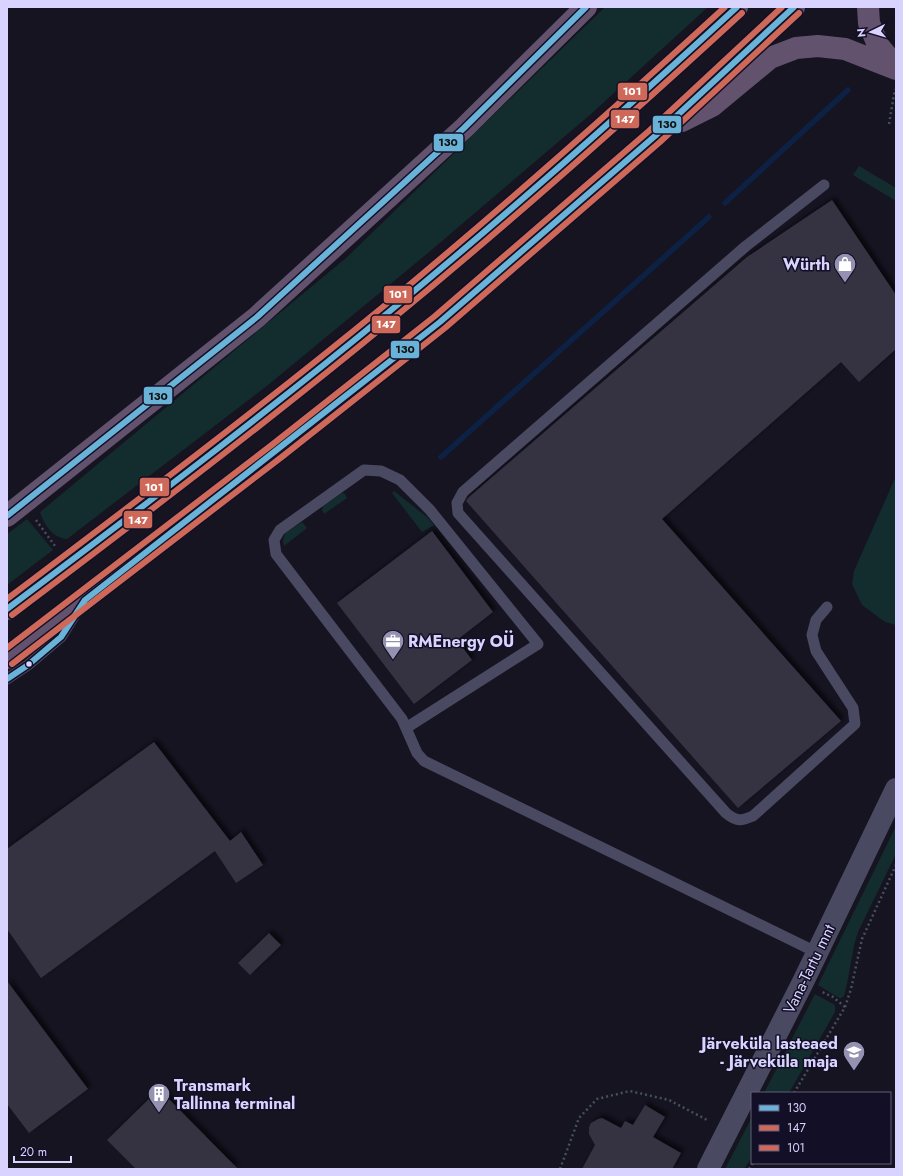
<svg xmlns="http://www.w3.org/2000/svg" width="903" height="1176" font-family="Jost,sans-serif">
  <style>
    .green { fill: #132c2d }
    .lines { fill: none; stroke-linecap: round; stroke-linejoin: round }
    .stream { stroke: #0d2144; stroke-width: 5.5 }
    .building { fill: #343243; filter: url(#shadow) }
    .path { stroke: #44505f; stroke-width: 2.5; stroke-dasharray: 2 3; stroke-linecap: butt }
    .service { stroke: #4a4962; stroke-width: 11 }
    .tertiary { stroke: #4a4962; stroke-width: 22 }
    .trunk { stroke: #62526e; stroke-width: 22 }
    .bus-1-casing { stroke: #130f26; stroke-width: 9 }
    .bus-2-casing { stroke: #130f26; stroke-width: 9 }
    .bus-3-casing { stroke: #130f26; stroke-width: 9 }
    .bus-1 { stroke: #69b3d9; stroke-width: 6 }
    .bus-2 { stroke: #ce695a; stroke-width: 6 }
    .bus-3 { stroke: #ce695a; stroke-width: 6 }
    .bus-dot { fill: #d9d4ff; stroke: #130f26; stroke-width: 1.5 }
    .labels { text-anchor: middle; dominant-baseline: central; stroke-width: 3; stroke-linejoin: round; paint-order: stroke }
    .poi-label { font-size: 16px; font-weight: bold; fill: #d9d4ff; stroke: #130f26; text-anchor: end }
    .street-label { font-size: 16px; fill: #d9d4ff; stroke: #130f26 }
    .line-badge { stroke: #130f26; stroke-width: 1.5 }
    .badge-label { font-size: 11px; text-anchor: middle; font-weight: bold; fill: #fff }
    .pale-badge-label { font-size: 11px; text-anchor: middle; font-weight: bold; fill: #111 }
  </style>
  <defs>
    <filter id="shadow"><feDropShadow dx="3.5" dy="-3.5" stdDeviation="2" flood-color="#0009"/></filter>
  </defs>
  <rect width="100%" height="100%" fill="#161421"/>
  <path class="green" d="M 605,7 L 708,7 L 591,114 L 428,253 L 268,385 L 67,539 C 53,538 44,525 40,512 L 346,258 Z
    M 859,166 L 896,188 L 896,201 L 853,175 Z
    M 896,476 L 896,625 L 885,622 L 862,605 L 852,584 L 854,571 Z
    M 394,491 L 427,517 L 434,525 L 422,532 L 392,493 Z
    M 342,493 L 345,494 L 347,498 L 324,514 L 322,510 L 323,506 Z
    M 27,519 L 53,550 L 7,585 L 7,534 Z
    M 302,522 L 307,528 L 284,546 L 283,541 L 285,533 Z
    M 896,826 L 896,854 L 858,932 L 854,946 L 847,984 L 844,996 L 841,998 L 839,998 L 818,985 Z
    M 815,994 L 835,1005 L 835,1012 L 789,1093 L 764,1093 Z
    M 752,1117 L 752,1157 L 744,1169 L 725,1169 Z"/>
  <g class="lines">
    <path class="stream" d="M 725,203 L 848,90
      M 441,457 L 709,217"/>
  </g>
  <path class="building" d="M 832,200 L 896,295 L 896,349 L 859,382 L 841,362 L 662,519 L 841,721 L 738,808 L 466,501 L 468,498 L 747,257 Z
    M 432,531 L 493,612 L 457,640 L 472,660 L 414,704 L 337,603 Z
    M 154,742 L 230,841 L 241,832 L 263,865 L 236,883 L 215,851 L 41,978 L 7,929 L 7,849 Z
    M 269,933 L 281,945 L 250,975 L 238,963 Z
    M 7,981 L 88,1089 L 29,1133 L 7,1104 Z
    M 159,1089 L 238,1169 L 136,1169 L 107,1140 Z
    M 645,1105 L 665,1117 L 653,1137 L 681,1153 L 672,1169 L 582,1169 L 595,1145 L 589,1134 L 589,1127 L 591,1123 L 598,1119 L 602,1118 L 621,1128 L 625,1121 L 633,1125 Z"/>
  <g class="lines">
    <path class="path" d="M 889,124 L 895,89
      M 36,520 L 55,546
      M 845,1007 L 851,989 L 862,939 L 896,865
      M 794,1093 L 845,1007 L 833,997 L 820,991
      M 560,1169 L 579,1118 L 597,1099 L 630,1091 L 669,1100 L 709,1121
      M 749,1169 L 753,1163"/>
    <path class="service" d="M 824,185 L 746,246 L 463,492 L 457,503 L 458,513 L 726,813 C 737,822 741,821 753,816 L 855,724 L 853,708 L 816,651 L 812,635 L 816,620 L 827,607
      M 7,679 L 28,665 L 61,637 L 76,613
      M 406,728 L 538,644 L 430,510 L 400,480 L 381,471 L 364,470 L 280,530 L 274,540 L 276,554 L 402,719 L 417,753 L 424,761 L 818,953"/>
    <path class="tertiary" d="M 708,1169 L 803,982 L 896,789"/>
    <path class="trunk" d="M 868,7 L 869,23 L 878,45 L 896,67
      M 682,121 L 712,106 L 770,58 L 796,48 L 818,46 L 845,49 L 896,69
      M 7,516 L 257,317 L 464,128 L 586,7
      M 7,609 C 136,512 265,414 390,311 C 508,213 624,111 737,7
      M 7,658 L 278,450 L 440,322 L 655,136 L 794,7"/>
    <g class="bus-1-casing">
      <path id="bus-1" d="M 7,516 L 257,317 L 464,128 L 586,7
        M 7,609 C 136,512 265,414 390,311 C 509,213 624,111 737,7
        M 7,679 L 28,665 L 61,637 L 85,600 L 440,322 L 655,136 L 794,7"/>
    </g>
    <g class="bus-2-casing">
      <path id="bus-2" d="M 12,615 C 141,518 270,420 395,317 C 514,219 629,117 742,13
        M 12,664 L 283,456 L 445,328 L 660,142 L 799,13"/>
    </g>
    <g class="bus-3-casing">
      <path id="bus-3" d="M 7,599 C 134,503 261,407 384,306 C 500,210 614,109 725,7
        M 7,648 L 273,444 L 435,316 L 650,130 L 782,7"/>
    </g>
    <use href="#bus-1" class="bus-1"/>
    <use href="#bus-2" class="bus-2"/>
    <use href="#bus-3" class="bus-3"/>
  </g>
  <defs>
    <g id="shop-pin" transform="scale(1.15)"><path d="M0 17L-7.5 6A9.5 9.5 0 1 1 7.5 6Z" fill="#9591b1" stroke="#130f26"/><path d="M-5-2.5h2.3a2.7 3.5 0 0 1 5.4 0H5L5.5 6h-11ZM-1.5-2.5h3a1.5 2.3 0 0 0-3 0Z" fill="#fff"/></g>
    <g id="office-pin" transform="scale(1.15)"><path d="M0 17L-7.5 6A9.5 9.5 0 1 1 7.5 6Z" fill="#9591b1" stroke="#130f26"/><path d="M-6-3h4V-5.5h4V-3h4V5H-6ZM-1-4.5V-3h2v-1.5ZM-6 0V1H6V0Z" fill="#fff"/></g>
    <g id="school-pin" transform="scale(1.15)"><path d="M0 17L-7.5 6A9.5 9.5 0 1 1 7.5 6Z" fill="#9591b1" stroke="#130f26"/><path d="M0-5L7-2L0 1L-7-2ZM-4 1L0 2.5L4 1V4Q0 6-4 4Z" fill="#fff"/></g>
    <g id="building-pin" transform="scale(1.15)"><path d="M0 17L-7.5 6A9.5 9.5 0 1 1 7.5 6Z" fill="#9591b1" stroke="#130f26"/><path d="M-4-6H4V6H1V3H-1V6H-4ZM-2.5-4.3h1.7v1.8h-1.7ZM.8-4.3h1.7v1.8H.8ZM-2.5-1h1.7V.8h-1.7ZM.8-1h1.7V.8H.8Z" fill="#fff"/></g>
  </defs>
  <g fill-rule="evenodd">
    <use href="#shop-pin" x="845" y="264"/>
    <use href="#office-pin" x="393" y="641"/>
    <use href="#school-pin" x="854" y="1052"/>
    <use href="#building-pin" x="159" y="1094"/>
  </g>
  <circle class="bus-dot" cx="29" cy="664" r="3.5"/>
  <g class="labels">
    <g class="poi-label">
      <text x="830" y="264">Würth</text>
      <text x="408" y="641" text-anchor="start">RMEnergy OÜ</text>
      <text x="838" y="1043">Järveküla lasteaed<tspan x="838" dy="18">- Järveküla maja</tspan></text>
      <text x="174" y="1085" text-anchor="start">Transmark<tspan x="174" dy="18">Tallinna terminal</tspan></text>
    </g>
    <g class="street-label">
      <text transform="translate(809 969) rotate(-64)">Vana-Tartu mnt</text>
    </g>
  </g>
  <g class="line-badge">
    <rect x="617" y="82" width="31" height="19" rx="4" fill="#ce695a"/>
    <rect x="610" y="109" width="30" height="20" rx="4" fill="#ce695a"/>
    <rect x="652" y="115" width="30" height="19" rx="4" fill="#69b3d9"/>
    <rect x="433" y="133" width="31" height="19" rx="4" fill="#69b3d9"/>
    <rect x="383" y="285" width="30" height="19" rx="4" fill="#ce695a"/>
    <rect x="371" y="315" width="30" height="19" rx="4" fill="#ce695a"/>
    <rect x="390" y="340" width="30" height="19" rx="4" fill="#69b3d9"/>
    <rect x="143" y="386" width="30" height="19" rx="4" fill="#69b3d9"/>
    <rect x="139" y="477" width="31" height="20" rx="4" fill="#ce695a"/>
    <rect x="123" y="510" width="30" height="19" rx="4" fill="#ce695a"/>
  </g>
  <g class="badge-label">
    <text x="632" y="95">101</text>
    <text x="625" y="123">147</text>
    <text x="398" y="298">101</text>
    <text x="386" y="328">147</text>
    <text x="154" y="491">101</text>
    <text x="138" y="524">147</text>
  </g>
  <g class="pale-badge-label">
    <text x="667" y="128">130</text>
    <text x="448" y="146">130</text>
    <text x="405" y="353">130</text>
    <text x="158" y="400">130</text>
  </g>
  <rect width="903" height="1176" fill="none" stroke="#d9d4ff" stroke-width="16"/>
  <rect x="751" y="1092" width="140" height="72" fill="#130f26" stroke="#625e7d"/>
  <rect x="759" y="1105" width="20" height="6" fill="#69b3d9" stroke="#625e7d"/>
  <text x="787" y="1112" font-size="12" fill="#d9d4ff">130</text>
  <rect x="759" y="1125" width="20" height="6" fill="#ce695a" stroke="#625e7d"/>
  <text x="787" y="1132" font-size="12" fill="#d9d4ff">147</text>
  <rect x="759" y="1145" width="20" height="6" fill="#ce695a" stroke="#625e7d"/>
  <text x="787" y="1152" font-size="12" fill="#d9d4ff">101</text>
  <g transform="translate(871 32) rotate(265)" stroke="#130f26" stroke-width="3" paint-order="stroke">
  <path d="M0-3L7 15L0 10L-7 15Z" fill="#d9d4ff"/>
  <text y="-6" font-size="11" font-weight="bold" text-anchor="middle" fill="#d9d4ff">N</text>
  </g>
  <path d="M14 1156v6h57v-6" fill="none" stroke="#d9d4ff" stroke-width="2"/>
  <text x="20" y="1156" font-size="12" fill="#d9d4ff" stroke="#130f26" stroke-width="3" paint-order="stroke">20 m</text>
</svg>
